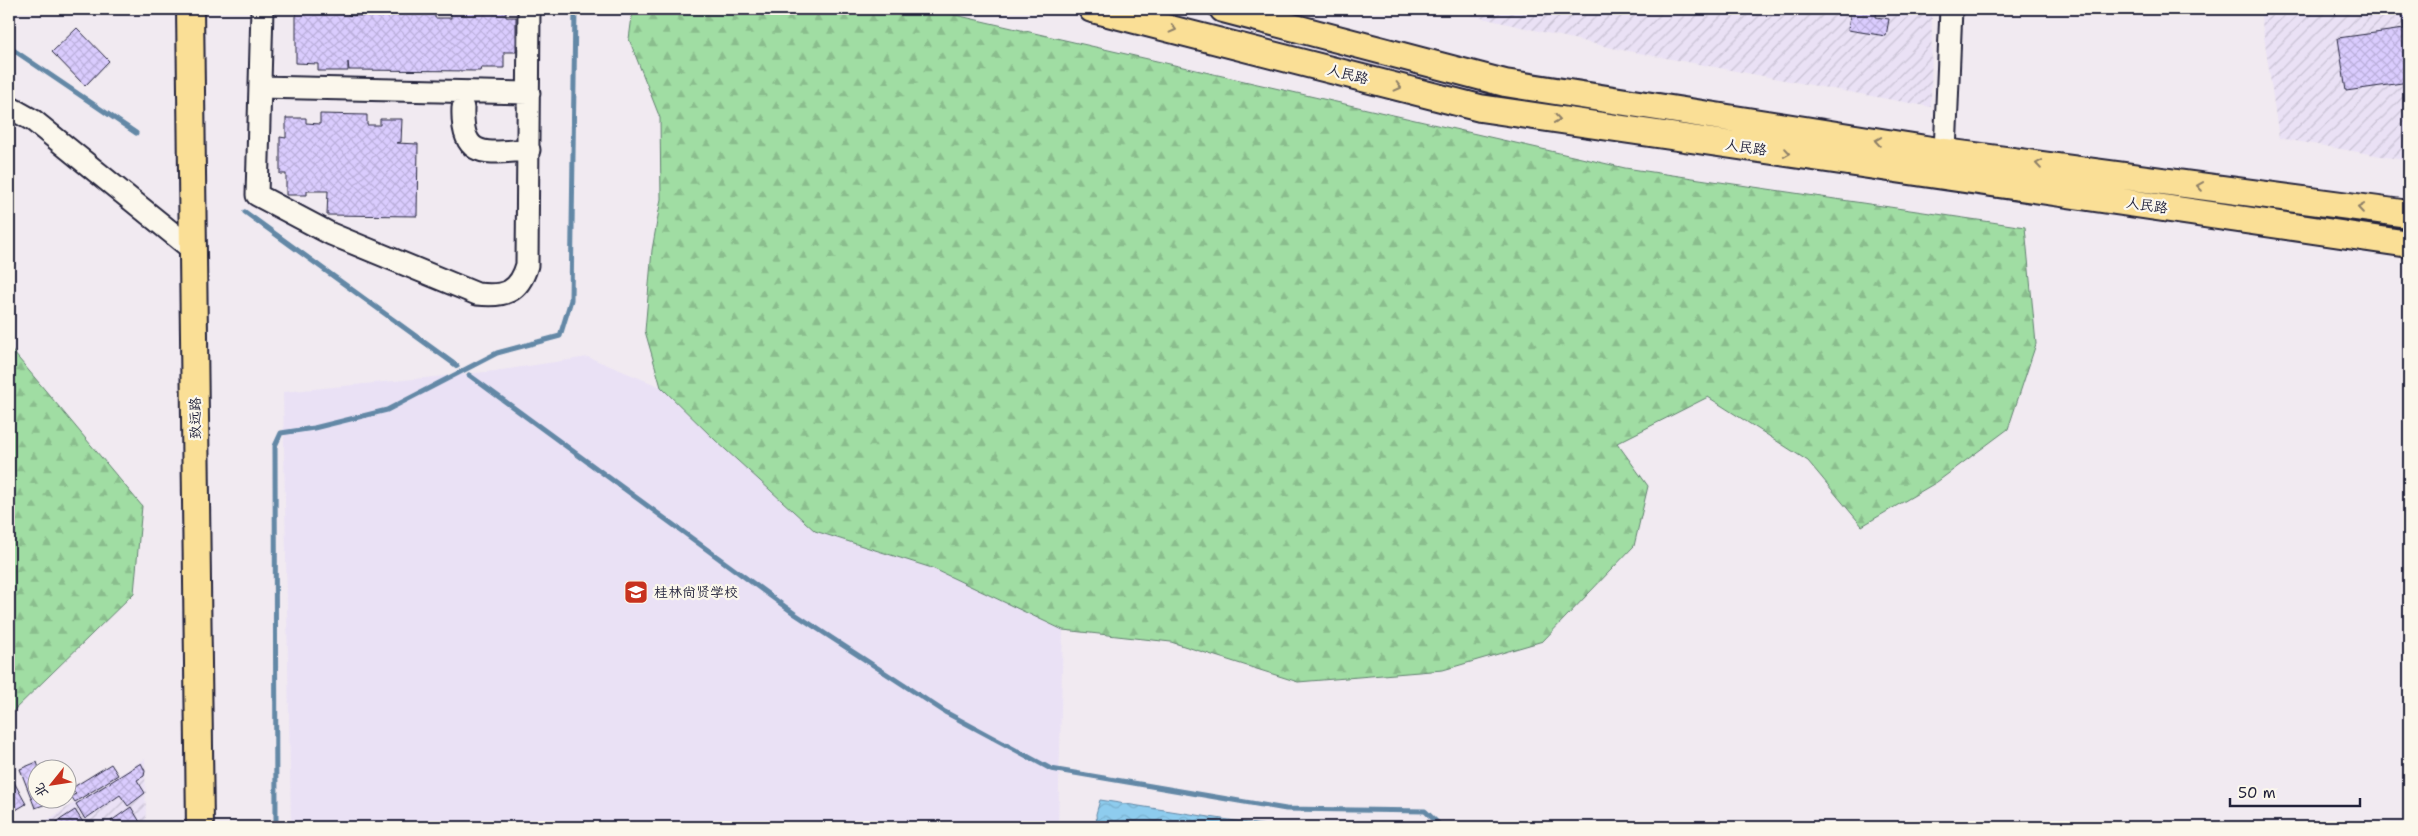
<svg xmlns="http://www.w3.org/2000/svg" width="2418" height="836" font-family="'Shantell Sans','LXGW WenKai TC',sans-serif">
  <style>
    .built { fill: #eae1f5 }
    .industrial { fill: url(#industrial-furrows) }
    .forest { fill: url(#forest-firs); stroke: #61806f }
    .water { fill: url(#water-waves); stroke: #6388a6 }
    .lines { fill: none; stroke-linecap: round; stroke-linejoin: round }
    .stream { stroke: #6388a6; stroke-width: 5 }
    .building { fill: url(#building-cross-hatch); stroke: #22223b }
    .minor-casing { stroke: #22223b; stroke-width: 25 }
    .major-casing { stroke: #22223b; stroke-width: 30 }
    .minor { stroke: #fbf7ec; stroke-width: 21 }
    .major { stroke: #fadf96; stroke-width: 26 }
    .oneway { stroke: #8e8068 }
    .labels { text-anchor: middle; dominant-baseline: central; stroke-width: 4.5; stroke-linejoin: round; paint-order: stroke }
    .street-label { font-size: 14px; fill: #22223b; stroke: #fbf7ec }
    .poi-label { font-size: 14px; fill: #22223b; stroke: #fbf7ec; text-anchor: start }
  </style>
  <defs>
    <pattern id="industrial-furrows" width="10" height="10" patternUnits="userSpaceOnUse" patternTransform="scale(1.25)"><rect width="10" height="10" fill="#eae1f5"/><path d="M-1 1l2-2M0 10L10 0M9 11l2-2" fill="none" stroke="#c8c1d3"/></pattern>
    <pattern id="forest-firs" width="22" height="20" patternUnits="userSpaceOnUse" patternTransform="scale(1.25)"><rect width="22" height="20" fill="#a0dda3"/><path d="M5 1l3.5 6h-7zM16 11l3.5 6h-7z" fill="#8abd8d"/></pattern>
    <pattern id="water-waves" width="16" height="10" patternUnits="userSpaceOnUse" patternTransform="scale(1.25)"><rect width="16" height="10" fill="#8eccee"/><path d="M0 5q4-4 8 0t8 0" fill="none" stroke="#7aafcd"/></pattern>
    <pattern id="building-cross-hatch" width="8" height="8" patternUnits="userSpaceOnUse" patternTransform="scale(1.25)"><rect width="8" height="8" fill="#daccfe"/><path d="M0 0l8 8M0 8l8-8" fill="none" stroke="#bbafdb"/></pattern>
  </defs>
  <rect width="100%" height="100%" fill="#f1eaf1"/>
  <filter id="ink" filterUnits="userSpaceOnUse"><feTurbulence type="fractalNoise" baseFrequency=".02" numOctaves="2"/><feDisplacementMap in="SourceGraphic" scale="10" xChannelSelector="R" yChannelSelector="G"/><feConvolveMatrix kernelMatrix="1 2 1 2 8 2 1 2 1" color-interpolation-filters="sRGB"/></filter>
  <g filter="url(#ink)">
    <path class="built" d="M 588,357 L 661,387 L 715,440 L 815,531 L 932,568 L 1063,630 L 1058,827 L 291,827 L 283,392 L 495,371 Z"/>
    <path class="industrial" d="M 1443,9 L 1932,9 L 1931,107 L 1617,49 Z
      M 2260,9 L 2409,9 L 2409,161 L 2279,138 Z
      M 145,759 L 146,827 L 36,827 Z"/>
    <path class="forest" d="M 633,9 L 929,9 L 1625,168 L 2025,227 L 2036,344 L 2008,429 L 1937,482 L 1862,526 L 1808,461 L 1708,397 L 1617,443 L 1648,486 L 1634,546 L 1543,641 L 1443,670 L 1298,682 L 1171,642 L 1063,630 L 932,568 L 815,531 L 715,440 L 661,387 L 645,331 L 652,250 L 661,199 L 660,118 L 629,39 Z
      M 9,347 L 142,506 L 134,593 L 9,715 Z"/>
    <path class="water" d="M 1100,800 L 1274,827 L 1097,827 L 1096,814 Z"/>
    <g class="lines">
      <path class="stream" d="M 9,47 L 136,133
        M 245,212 L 457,366
        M 469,375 L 795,614 L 945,712 L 1051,769 L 1286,809 L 1425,811 L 1442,827
        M 276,827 L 275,446 L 281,433 L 314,428 L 387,410 L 497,353 L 560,336 L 571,300 L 575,9"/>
    </g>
    <path class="building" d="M 296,9 L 348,9 L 348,15 L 363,16 L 363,9 L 435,9 L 435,18 L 451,18 L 451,9 L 506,9 L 506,17 L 516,17 L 516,52 L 504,52 L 504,68 L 481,68 L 480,71 L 349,70 L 348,62 L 348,71 L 318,71 L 318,64 L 296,63 Z
      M 1851,9 L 1877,9 L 1876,17 L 1889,19 L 1886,36 L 1848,30 Z
      M 2401,9 L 2409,9 L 2409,82 L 2346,91 L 2338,38 L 2404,29 Z
      M 77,28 L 109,61 L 85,86 L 52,52 Z
      M 320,114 L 367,115 L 367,125 L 380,125 L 380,119 L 402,119 L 401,142 L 396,143 L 418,144 L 417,216 L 327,215 L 328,191 L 307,191 L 307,195 L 286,195 L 286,174 L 280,174 L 280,137 L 286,138 L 286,118 L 306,118 L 306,123 L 320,124 Z
      M 37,762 L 39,768 L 38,768 L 38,798 L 51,798 L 52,802 L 35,808 L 20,769 Z
      M 141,763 L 145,771 L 144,776 L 137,780 L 145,793 L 128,806 L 120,795 L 85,819 L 76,804 Z
      M 111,764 L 118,775 L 75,802 L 71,796 L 76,794 L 72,788 Z
      M 10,775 L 26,804 L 9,814 L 9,776 Z
      M 131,807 L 143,827 L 115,827 L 111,821 Z
      M 75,810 L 86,827 L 49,827 Z"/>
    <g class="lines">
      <g class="minor-casing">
        <path id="minor" d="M 262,9 L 257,195 L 331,234 L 477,294 C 504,297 519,293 527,265 L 529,9
          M 260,87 L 529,93
          M 9,107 L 34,121 L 193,250
          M 463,108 C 461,162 488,152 529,150
          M 1945,152 L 1951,9"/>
      </g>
      <g class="major-casing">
        <path id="major" d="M 190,9 L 200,827
          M 1092,9 L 1480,108 L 2409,244
          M 1223,9 L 1505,83 L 1945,152 L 2409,214"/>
      </g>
      <use href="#minor" class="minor"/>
      <use href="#major" class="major"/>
    </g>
    <defs><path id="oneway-chevron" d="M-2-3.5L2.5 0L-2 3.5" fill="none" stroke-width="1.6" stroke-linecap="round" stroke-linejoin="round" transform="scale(1.25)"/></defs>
    <g class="oneway">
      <use href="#oneway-chevron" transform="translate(1173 29) rotate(14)"/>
      <use href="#oneway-chevron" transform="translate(1398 87) rotate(14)"/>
      <use href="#oneway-chevron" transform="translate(1557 119) rotate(8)"/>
      <use href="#oneway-chevron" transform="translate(1878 141) rotate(-171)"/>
      <use href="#oneway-chevron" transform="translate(1787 153) rotate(8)"/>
      <use href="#oneway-chevron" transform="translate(2039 164) rotate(-172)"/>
      <use href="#oneway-chevron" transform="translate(2200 186) rotate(-172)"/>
      <use href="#oneway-chevron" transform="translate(2361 208) rotate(-172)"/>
    </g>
  </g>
  <defs>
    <g id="school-square" transform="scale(1.25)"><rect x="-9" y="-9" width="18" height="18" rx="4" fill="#c8321e" stroke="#fbf7ec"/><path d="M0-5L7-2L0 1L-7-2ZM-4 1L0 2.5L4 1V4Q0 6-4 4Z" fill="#fff"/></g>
  </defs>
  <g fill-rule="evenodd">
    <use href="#school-square" x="636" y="592"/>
  </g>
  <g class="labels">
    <g class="street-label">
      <text transform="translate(1348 74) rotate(14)">人民路</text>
      <text transform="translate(1746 147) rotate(8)">人民路</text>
      <text transform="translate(2147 205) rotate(8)">人民路</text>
      <text transform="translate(195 418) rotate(-91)">致远路</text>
    </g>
    <g class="poi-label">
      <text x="654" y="592">桂林尚贤学校</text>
    </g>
  </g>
  <rect width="2418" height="836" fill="none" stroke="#fbf7ec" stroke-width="30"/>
  <rect x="15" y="15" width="2388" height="806" fill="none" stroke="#22223b" stroke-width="2" filter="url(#ink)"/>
  <g transform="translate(52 784) rotate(240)"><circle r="24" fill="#fbf7ec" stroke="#a4a2a5"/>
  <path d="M0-4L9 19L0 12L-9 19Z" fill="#c8321e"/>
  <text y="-8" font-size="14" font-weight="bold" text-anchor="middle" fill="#22223b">北</text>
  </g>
  <path d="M2230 798v8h130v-8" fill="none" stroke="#22223b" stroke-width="2.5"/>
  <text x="2238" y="798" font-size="15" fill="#22223b" stroke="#fbf7ec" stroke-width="4" paint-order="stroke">50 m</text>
</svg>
